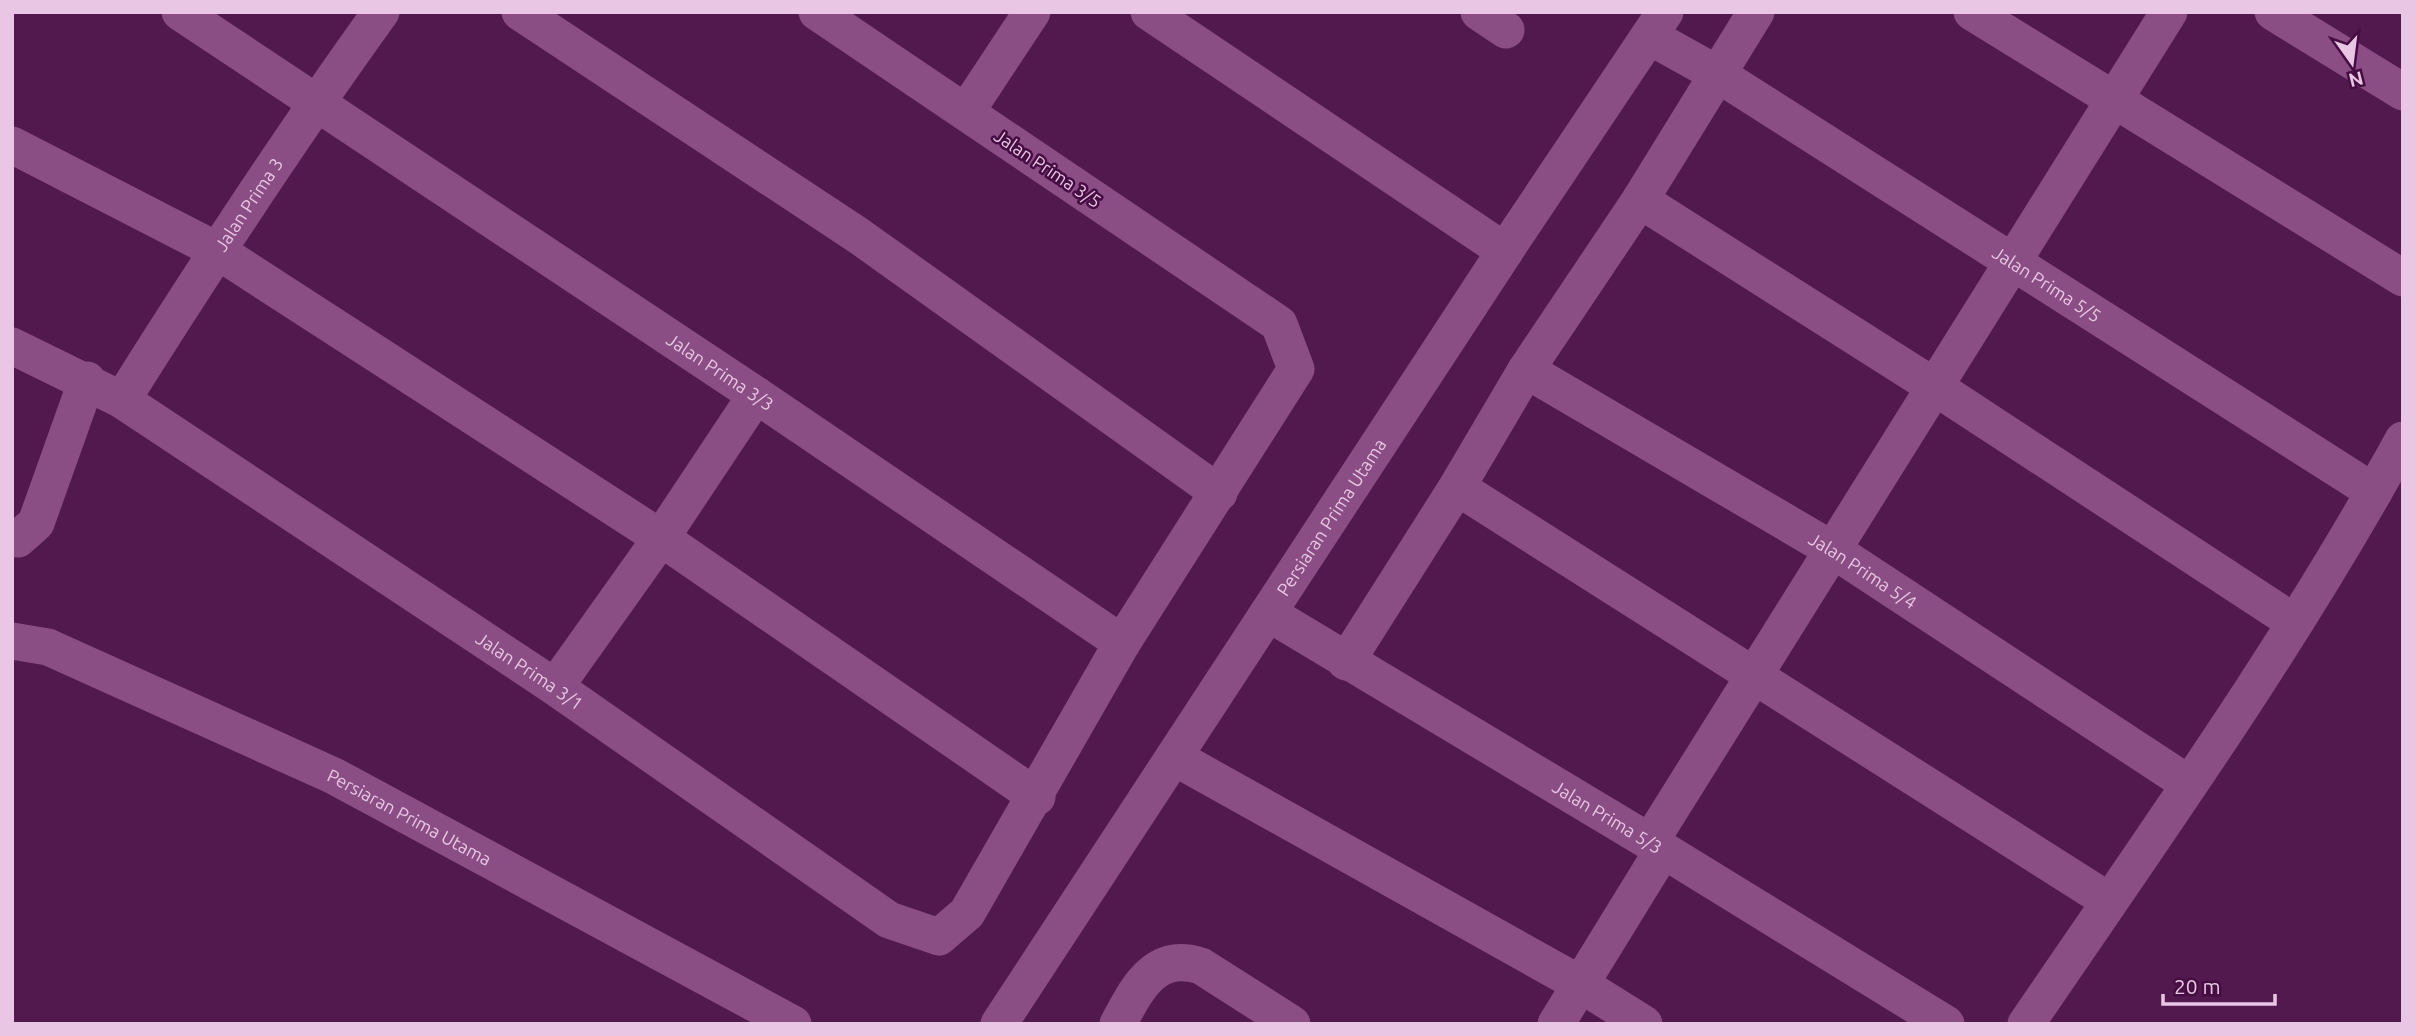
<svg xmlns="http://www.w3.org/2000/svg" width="2415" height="1036" font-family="Ubuntu,sans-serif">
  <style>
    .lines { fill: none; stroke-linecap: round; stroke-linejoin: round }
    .minor { stroke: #8a4d84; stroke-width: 37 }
    .labels { text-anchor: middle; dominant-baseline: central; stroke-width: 5; stroke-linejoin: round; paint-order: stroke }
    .street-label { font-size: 18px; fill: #e8c6e4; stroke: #460d43 }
  </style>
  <rect width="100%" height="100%" fill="#52194e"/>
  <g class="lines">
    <g class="minor">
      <path id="s1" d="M 180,12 L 756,395 L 1122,643"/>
      <path d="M 520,12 L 859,236 L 1219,493"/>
      <path d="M 1149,12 L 1505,251"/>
      <path d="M 1479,12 L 1506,30"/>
      <path d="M 1972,12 L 2403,278"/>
      <path d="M 2273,12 L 2403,92"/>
      <path id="s2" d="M 1649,36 L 1719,75 L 2374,492"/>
      <path d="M 966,112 L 1032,12"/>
      <path d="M 12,145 L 216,250 L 661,538 L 1037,797"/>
      <path d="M 1640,200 L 1935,387 L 2294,622"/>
      <path id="s3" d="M 12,346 L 122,400 L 555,687 L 889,920 L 939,937 L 967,913 L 1122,643 L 1296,369 L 1279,324 L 817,12"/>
      <path id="s4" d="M 1526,370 L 1833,550 L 2189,784"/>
      <path id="s5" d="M 122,400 C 205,268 290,138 381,12"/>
      <path d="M 1457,487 L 2109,901"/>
      <path d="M 12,538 L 18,539 L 36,523 L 87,380"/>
      <path id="s6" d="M 1268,613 L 1650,842 L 1946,1024"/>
      <path id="s7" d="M 12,641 L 48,647 L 334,776 L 793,1024"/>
      <path d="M 1346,662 L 1457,487 L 1526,370 L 1640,200 L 1756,12"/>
      <path d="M 555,687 L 661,538 L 756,395"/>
      <path d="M 1174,757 L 1580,984 L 1644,1024"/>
      <path d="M 1650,842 L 2169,12"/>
      <path id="s8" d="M 999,1024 L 1505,251 L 1665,12"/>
      <path d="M 1118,1024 C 1137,989 1154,951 1201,966 L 1292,1024"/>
      <path d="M 1556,1024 L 1663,850"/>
      <path d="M 2026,1024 C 2156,833 2292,643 2403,440"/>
    </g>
  </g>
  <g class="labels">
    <g class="street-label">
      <text transform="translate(1048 168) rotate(34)">Jalan Prima 3/5</text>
      <text stroke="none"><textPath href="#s5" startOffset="233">Jalan Prima 3</textPath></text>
      <text stroke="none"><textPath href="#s2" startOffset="469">Jalan Prima 5/5</textPath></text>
      <text stroke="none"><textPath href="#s1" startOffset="649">Jalan Prima 3/3</textPath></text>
      <text stroke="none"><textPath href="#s8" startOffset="606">Persiaran Prima Utama</textPath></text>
      <text stroke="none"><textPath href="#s4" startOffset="392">Jalan Prima 5/4</textPath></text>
      <text stroke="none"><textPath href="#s3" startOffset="612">Jalan Prima 3/1</textPath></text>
      <text stroke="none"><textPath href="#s7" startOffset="436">Persiaran Prima Utama</textPath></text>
      <text stroke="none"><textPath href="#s6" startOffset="396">Jalan Prima 5/3</textPath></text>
    </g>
  </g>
  <rect width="2415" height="1036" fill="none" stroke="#e8c6e4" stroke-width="28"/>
  <g transform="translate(2352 63) rotate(166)" stroke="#460d43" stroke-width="5" paint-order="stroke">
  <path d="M0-5L12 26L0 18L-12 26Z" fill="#e8c6e4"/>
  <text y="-10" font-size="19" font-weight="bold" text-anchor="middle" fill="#e8c6e4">N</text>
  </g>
  <path d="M2163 994v10h112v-10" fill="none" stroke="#e8c6e4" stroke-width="3.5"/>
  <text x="2174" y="994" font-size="21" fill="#e8c6e4" stroke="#460d43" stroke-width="5" paint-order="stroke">20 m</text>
</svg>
